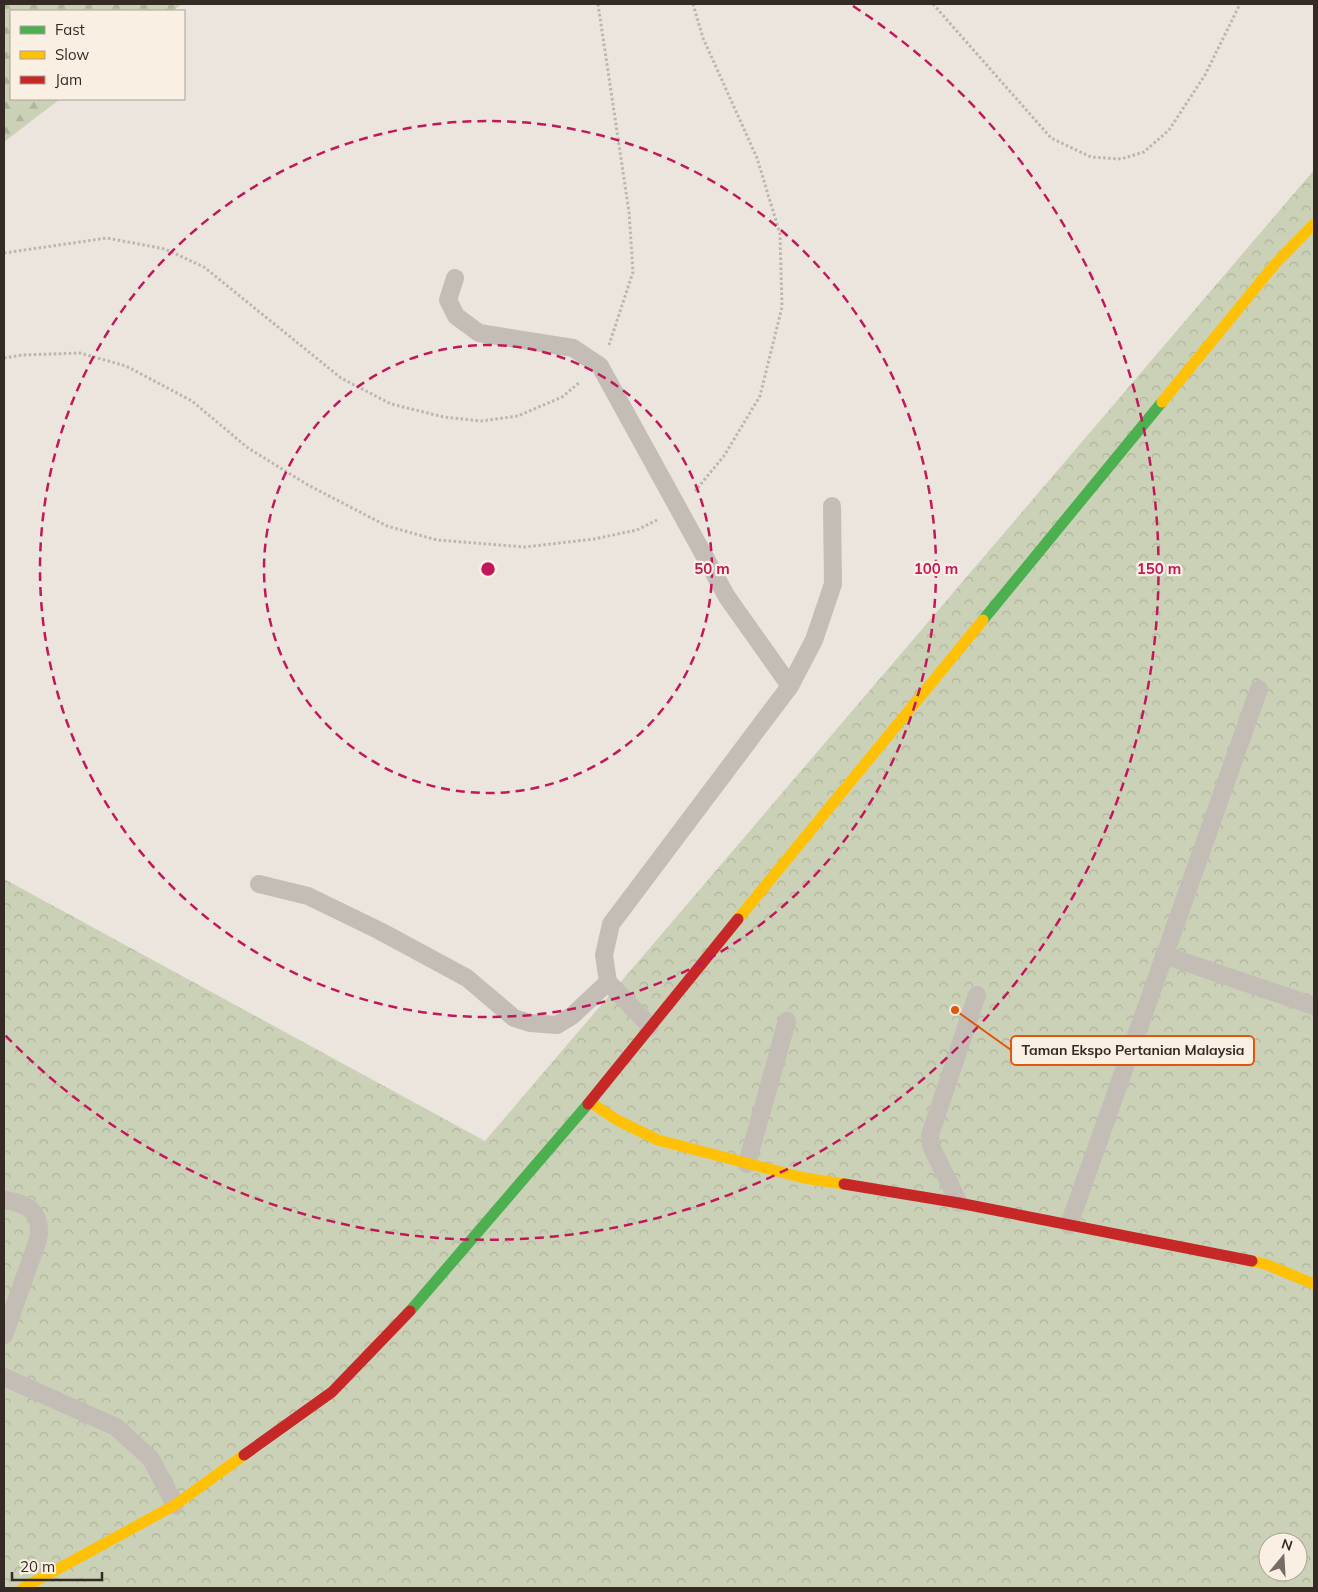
<svg xmlns="http://www.w3.org/2000/svg" width="1318" height="1592" font-family="Mulish,sans-serif">
  <style>
    .forest { fill: url(#forest-firs) }
    .park { fill: url(#park-crowns); fill-rule: evenodd }
    .lines { fill: none; stroke-linecap: round; stroke-linejoin: round }
    .path { stroke: #bcb6af; stroke-width: 3; stroke-dasharray: 2.5 2.5; stroke-linecap: butt }
    .lane { stroke: #c4bdb6; stroke-width: 18 }
    .fast { stroke: #4caf50; stroke-width: 11 }
    .slow { stroke: #ffc107; stroke-width: 11 }
    .jam { stroke: #c62828; stroke-width: 11 }
    .ring { fill: none; stroke: #c2185b; stroke-width: 2.5; stroke-dasharray: 9 6 }
    .centre { fill: #c2185b; stroke: #f9f0e3; stroke-width: 2.5 }
    .ring-label { font-size: 15px; text-anchor: middle; font-weight: bold; fill: #c2185b; stroke: #f9f0e3; stroke-width: 4.5; stroke-linejoin: round; paint-order: stroke }
    .leader { fill: none; stroke: #df570d; stroke-width: 2 }
    .callout-dot { fill: #df570d; stroke: #f9f0e3; stroke-width: 2 }
    .callout { fill: #f9f0e3; stroke: #df570d; stroke-width: 2 }
    .callout-label { font-size: 14px; text-anchor: middle; font-weight: bold; fill: #342b25 }
  </style>
  <defs>
    <pattern id="forest-firs" width="22" height="20" patternUnits="userSpaceOnUse" patternTransform="scale(1.25)"><rect width="22" height="20" fill="#cbd1b6"/><path d="M5 1l3.5 6h-7zM16 11l3.5 6h-7z" fill="#afb49c"/></pattern>
    <pattern id="park-crowns" width="20" height="18" patternUnits="userSpaceOnUse" patternTransform="scale(1.25)"><rect width="20" height="18" fill="#cbd1b6"/><path d="M2 6a3 3 0 1 1 6 0M12 15a3 3 0 1 1 6 0" fill="none" stroke="#afb49c"/></pattern>
  </defs>
  <rect width="100%" height="100%" fill="#ebe5dd"/>
  <path class="forest" d="M 4,4 L 182,4 L 173,11 L 11,11 L 11,99 L 60,99 L 4,142 Z"/>
  <path class="park" d="M 1314,170 L 1314,1588 L 4,1588 L 4,879 L 485,1141 ZM 1268,1542 L 1298,1542 L 1298,1572 L 1268,1572 Z"/>
  <g class="lines">
    <path class="path" d="M 598,4 L 629,212 L 633,272 L 609,345
      M 693,4 L 703,38 L 757,158 L 780,234 L 782,307 L 760,396 L 724,456 L 695,491
      M 933,4 L 1051,138 L 1091,157 L 1121,159 L 1144,152 L 1169,130 L 1205,75 L 1240,4
      M 4,253 L 107,238 L 165,249 L 204,267 L 341,378 L 391,404 L 444,417 L 481,421 L 518,416 L 562,397 L 580,382
      M 4,358 L 22,355 L 80,353 L 126,366 L 192,401 L 248,448 L 308,485 L 387,526 L 437,540 L 525,547 L 594,539 L 637,530 L 657,520"/>
    <path class="lane" d="M 455,278 L 448,300 L 456,316 L 479,333 L 573,348 L 600,366 L 727,597 L 790,686 L 611,924 L 604,955 L 608,982 L 650,1026
      M 790,686 L 814,640 L 833,584 L 832,506
      M 259,884 L 308,896 L 380,931 L 467,978 L 514,1018 L 530,1023 L 557,1025 L 573,1015 L 608,982
      M 1164,955 L 1314,1006
      M 747,1164 L 787,1021
      M 4,1200 C 29,1203 43,1214 38,1240 L 4,1335
      M 959,1203 L 931,1146 L 930,1135 L 977,995
      M 1069,1225 L 1259,689
      M 4,1377 L 116,1427 L 151,1459 L 175,1505"/>
    <path class="fast" d="M 983,620 L 1162,402
      M 410,1311 L 588,1104"/>
    <path class="slow" d="M 1162,402 L 1275,264 L 1314,224
      M 738,919 L 983,620
      M 590,1102 L 617,1120 L 658,1140 L 804,1178 L 844,1184
      M 1252,1261 L 1265,1264 L 1314,1284
      M 23,1588 L 175,1505 L 244,1455"/>
    <path class="jam" d="M 588,1104 L 738,919
      M 844,1184 L 959,1203 L 1252,1261
      M 244,1455 L 332,1392 L 410,1311"/>
  </g>
  <g class="ring">
    <circle cx="488" cy="569" r="224"/>
    <circle cx="488" cy="569" r="448"/>
    <path d="M853 6A671 671 0 1 1 5 1035"/>
  </g>
  <circle cx="488" cy="569" r="8" class="centre"/>
  <g class="ring-label">
    <text x="712" y="574">50 m</text>
    <text x="936" y="574">100 m</text>
    <text x="1159" y="574">150 m</text>
  </g>
  <path class="leader" d="M955 1010L1011 1050"/>
  <circle class="callout-dot" cx="955" cy="1010" r="5"/>
  <rect class="callout" x="1011" y="1036" width="243" height="29" rx="5"/>
  <g class="callout-label">
    <text x="1133" y="1055">Taman Ekspo Pertanian Malaysia</text>
  </g>
  <rect width="1318" height="1592" fill="none" stroke="#342b25" stroke-width="10"/>
  <rect x="10" y="10" width="175" height="90" fill="#f9f0e3" stroke="#aaa197"/>
  <rect x="20" y="26" width="25" height="8" fill="#4caf50" stroke="#aaa197"/>
  <text x="55" y="35" font-size="15" fill="#342b25">Fast</text>
  <rect x="20" y="51" width="25" height="8" fill="#ffc107" stroke="#aaa197"/>
  <text x="55" y="60" font-size="15" fill="#342b25">Slow</text>
  <rect x="20" y="76" width="25" height="8" fill="#c62828" stroke="#aaa197"/>
  <text x="55" y="85" font-size="15" fill="#342b25">Jam</text>
  <g transform="translate(1283 1557) rotate(18)"><circle r="24" fill="#f9f0e3" stroke="#aaa197"/>
  <path d="M0-4L9 19L0 12L-9 19Z" fill="#746c65"/>
  <text y="-8" font-size="14" font-weight="bold" text-anchor="middle" fill="#342b25">N</text>
  </g>
  <path d="M12 1572v8h90v-8" fill="none" stroke="#342b25" stroke-width="2.5"/>
  <text x="20" y="1572" font-size="15" fill="#342b25" stroke="#f9f0e3" stroke-width="4" paint-order="stroke">20 m</text>
</svg>
